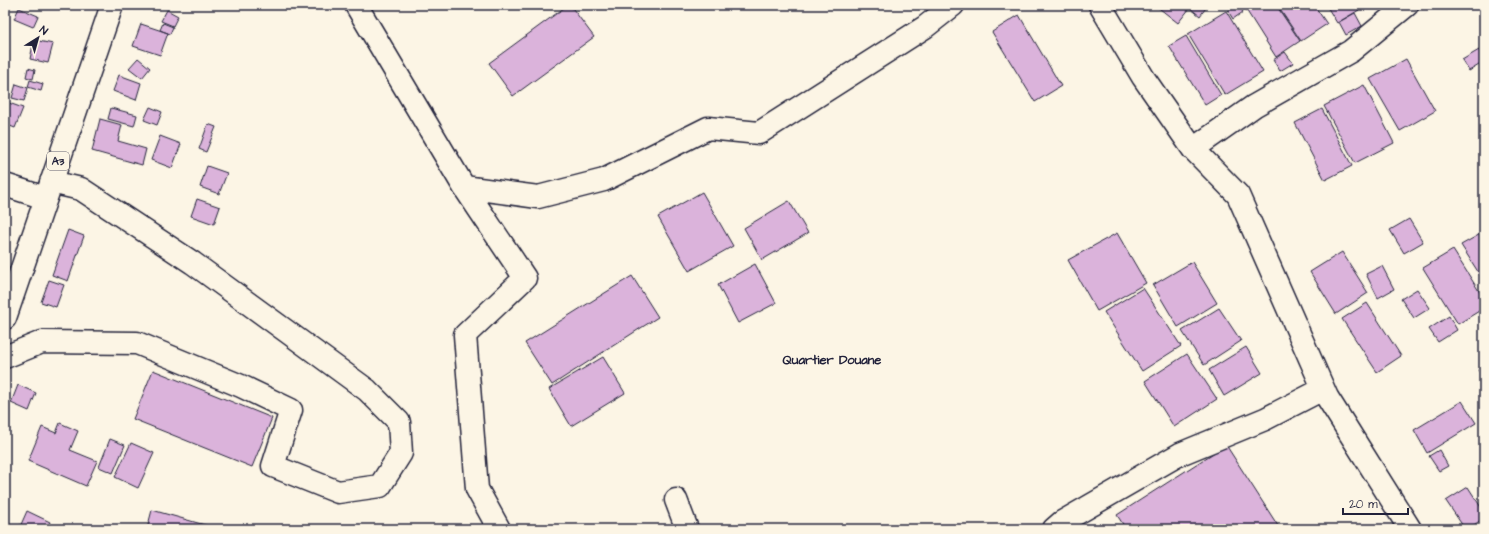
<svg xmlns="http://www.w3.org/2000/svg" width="1489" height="534" font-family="'Architects Daughter',sans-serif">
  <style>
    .building { fill: #dbb3db; stroke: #22223b }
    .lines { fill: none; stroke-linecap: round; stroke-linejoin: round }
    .minor-casing { stroke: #22223b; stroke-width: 25 }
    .highway-casing { stroke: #22223b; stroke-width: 25 }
    .minor { stroke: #fcf5e5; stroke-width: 22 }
    .highway { stroke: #fcf5e5; stroke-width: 22 }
    .labels { text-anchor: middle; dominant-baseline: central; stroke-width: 3; stroke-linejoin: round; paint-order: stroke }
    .shield { fill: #fcf5e5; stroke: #63616e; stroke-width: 1 }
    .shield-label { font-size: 11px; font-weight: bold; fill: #22223b }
    .neighbourhood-label { font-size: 13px; font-weight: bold; fill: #22223b; stroke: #fcf5e5 }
  </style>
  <rect width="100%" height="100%" fill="#fcf5e5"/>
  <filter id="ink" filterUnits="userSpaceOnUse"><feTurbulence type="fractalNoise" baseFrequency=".025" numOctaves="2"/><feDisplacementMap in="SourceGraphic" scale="8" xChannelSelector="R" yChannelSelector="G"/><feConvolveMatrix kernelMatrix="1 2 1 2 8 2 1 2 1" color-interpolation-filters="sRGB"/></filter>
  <g filter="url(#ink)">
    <path class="building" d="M 568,5 L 570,5 L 594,37 L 513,96 L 489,63 Z
      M 1155,5 L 1186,5 L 1190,8 L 1178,23 Z
      M 1186,5 L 1208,5 L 1200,16 Z
      M 1238,5 L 1243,12 L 1233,19 L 1228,11 Z
      M 1243,5 L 1276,5 L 1300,41 L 1276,57 Z
      M 1277,5 L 1314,5 L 1327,24 L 1301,41 Z
      M 1326,5 L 1356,5 L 1359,10 L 1337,23 Z
      M 19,8 L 38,16 L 33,27 L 14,19 Z
      M 167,10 L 178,16 L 173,26 L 161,21 Z
      M 1226,11 L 1263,72 L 1225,95 L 1188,34 Z
      M 1355,13 L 1362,26 L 1346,35 L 1339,22 Z
      M 1019,15 L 1061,86 L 1035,102 L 992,32 Z
      M 163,23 L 173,27 L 170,34 L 160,30 Z
      M 141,24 L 168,33 L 160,55 L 133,46 Z
      M 1186,36 L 1221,95 L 1205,105 L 1169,46 Z
      M 34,40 L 53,44 L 48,63 L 30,59 Z
      M 1484,47 L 1484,57 L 1480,50 Z
      M 1479,50 L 1484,59 L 1484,62 L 1469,71 L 1462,60 Z
      M 1285,52 L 1293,63 L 1280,71 L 1273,60 Z
      M 138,58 L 150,68 L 142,78 L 129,68 Z
      M 1406,59 L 1435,111 L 1400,131 L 1370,79 Z
      M 28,68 L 35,70 L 33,79 L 26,77 Z
      M 119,75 L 141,83 L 136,100 L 113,91 Z
      M 30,80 L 43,84 L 41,91 L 28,87 Z
      M 16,84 L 28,88 L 24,101 L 12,98 Z
      M 1364,85 L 1394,143 L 1355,163 L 1324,106 Z
      M 6,102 L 23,108 L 15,128 L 5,124 Z
      M 150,107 L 162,112 L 157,125 L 144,120 Z
      M 111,108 L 137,115 L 134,126 L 108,119 Z
      M 1322,109 L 1352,166 L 1325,180 L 1295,123 Z
      M 100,119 L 122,125 L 118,141 L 146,149 L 142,165 L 92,151 Z
      M 208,124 L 216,127 L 206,152 L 199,149 Z
      M 160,136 L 181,144 L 172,168 L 151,160 Z
      M 207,166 L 227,173 L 219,194 L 200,187 Z
      M 702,192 L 733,246 L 689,271 L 658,217 Z
      M 197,199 L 220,207 L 214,224 L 191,216 Z
      M 789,201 L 808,233 L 762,260 L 744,228 Z
      M 1409,219 L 1423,242 L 1404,253 L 1390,230 Z
      M 68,230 L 84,236 L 68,281 L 52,275 Z
      M 1484,232 L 1484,277 L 1482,278 L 1461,245 Z
      M 1117,233 L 1146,283 L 1097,311 L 1068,260 Z
      M 1453,250 L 1484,299 L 1484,308 L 1458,324 L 1423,268 Z
      M 1342,252 L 1368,293 L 1336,314 L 1310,272 Z
      M 1192,262 L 1217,303 L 1178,327 L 1153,285 Z
      M 755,264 L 776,303 L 738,323 L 718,285 Z
      M 1382,266 L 1394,289 L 1378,298 L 1366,274 Z
      M 632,276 L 658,317 L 552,385 L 525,343 Z
      M 49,280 L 64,285 L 56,307 L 41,302 Z
      M 1143,288 L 1181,346 L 1142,371 L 1104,312 Z
      M 1417,289 L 1430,308 L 1414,318 L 1401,299 Z
      M 1367,303 L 1401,356 L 1377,372 L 1342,319 Z
      M 1219,308 L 1241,341 L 1204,365 L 1182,331 Z
      M 1449,316 L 1457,330 L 1438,342 L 1429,329 Z
      M 1246,347 L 1262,373 L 1224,396 L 1209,370 Z
      M 1187,354 L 1217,399 L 1174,427 L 1145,381 Z
      M 603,357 L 625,393 L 571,426 L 549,389 Z
      M 1484,367 L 1484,379 L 1478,370 Z
      M 153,370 L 272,418 L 252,467 L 133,419 Z
      M 18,385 L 36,393 L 29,411 L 11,403 Z
      M 1462,401 L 1476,423 L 1427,453 L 1414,430 Z
      M 60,423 L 78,431 L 70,450 L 97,461 L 86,486 L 28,461 L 42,427 L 56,433 Z
      M 110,439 L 125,445 L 113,473 L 99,467 Z
      M 131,443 L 154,453 L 138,488 L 115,477 Z
      M 1226,445 L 1280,529 L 1126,529 L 1117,515 Z
      M 1439,450 L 1448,466 L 1439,471 L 1429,456 Z
      M 1468,487 L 1484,512 L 1484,518 L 1468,529 L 1465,529 L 1446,501 Z
      M 152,510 L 219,529 L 147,529 Z
      M 27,511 L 50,522 L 47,529 L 19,529 Z"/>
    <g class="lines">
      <g class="minor-casing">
        <path id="minor" d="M 356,5 L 464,187 L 525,278 L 465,335 L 477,489 L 499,529
          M 1100,5 L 1143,77 L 1193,149 L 1238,195 L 1327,397 L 1410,529
          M 1193,149 L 1254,106 L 1351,51 L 1407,5
          M 5,185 L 45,198
          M 464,187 L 538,197 L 604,180 L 708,128 L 759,133 L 925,27 L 953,5
          M 5,357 L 42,342 L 137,343 L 241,386 L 291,410 L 273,466 L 338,492 L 380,486 L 401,453 L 399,422 L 367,390 L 193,263 L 81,189 L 51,182
          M 676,500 L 687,529
          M 1054,529 L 1062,522 L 1180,454 L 1265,419 L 1323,389"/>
      </g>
      <g class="highway-casing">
        <path id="highway" d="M 5,318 L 112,5"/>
      </g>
      <use href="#minor" class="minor"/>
      <use href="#highway" class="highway"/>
    </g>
  </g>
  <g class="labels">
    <rect class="shield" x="47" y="152" width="22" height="18" rx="3"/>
    <g class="shield-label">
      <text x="58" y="161">A3</text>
    </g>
    <g class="neighbourhood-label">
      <text x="832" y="360">Quartier Douane</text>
    </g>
  </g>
  <rect width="1489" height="534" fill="none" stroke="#fcf5e5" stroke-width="20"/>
  <rect x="10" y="10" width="1469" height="514" fill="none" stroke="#22223b" stroke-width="1.5" filter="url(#ink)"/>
  <g transform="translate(38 38) rotate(37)" stroke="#fcf5e5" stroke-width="3" paint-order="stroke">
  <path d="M0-3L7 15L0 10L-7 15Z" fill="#22223b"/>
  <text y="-6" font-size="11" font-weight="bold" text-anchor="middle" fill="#22223b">N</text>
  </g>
  <path d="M1343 508v6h65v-6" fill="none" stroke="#22223b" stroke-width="2"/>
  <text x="1349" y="508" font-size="12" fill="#22223b" stroke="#fcf5e5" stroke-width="3" paint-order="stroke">20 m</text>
</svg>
